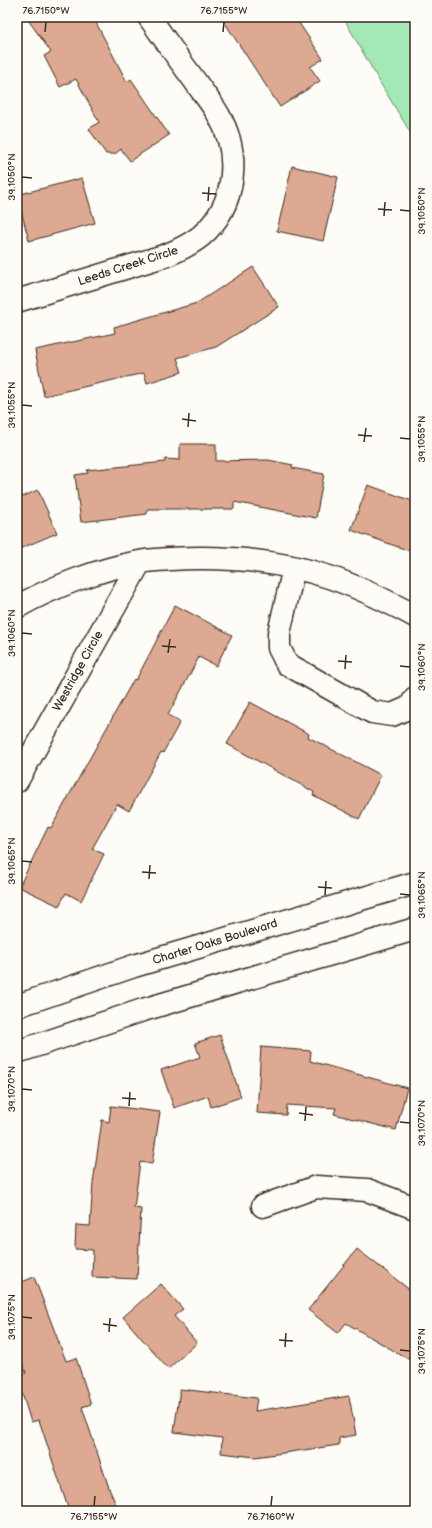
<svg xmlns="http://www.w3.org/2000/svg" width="432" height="1528" font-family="'Balsamiq Sans',sans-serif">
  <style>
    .green { fill: #a3e9b5; stroke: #6f8a6a }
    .building { fill: #dea992; stroke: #3b2a1e }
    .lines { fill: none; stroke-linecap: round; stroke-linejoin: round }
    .minor-casing { stroke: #3b2a1e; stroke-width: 25 }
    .minor { stroke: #fdfcf7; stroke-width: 22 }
    .ticks { fill: none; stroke: #3b2a1e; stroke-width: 1.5 }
    .labels { text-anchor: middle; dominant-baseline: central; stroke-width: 3; stroke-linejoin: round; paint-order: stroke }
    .street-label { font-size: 12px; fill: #3b2a1e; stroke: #fdfcf7 }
    .neatline { fill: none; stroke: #3b2a1e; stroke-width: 1.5 }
    .ticks-label { font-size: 10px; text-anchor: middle; fill: #3b2a1e }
  </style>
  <rect width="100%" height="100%" fill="#fdfcf7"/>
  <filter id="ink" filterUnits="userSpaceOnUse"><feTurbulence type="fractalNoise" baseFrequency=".025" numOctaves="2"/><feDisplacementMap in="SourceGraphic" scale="8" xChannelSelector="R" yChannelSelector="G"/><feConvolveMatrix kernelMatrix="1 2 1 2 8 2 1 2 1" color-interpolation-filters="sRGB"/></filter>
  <g filter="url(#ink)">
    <path class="green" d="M 343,17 L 415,17 L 415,140 L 382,86 Z"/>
    <path class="building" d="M 26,17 L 93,17 L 127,82 L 131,79 L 169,135 L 130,161 L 121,149 L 115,154 L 106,154 L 89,129 L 99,122 L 76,79 L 60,87 L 44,56 L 51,52 Z
      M 221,17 L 295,17 L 323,59 L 310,67 L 320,81 L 280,107 Z
      M 292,166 L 338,177 L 323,241 L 277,231 Z
      M 82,178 L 95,223 L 29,241 L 17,195 Z
      M 253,267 L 279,307 L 216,347 L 177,358 L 182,372 L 147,383 L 144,373 L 44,396 L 35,350 L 115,333 L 114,327 L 197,303 Z
      M 180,444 L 216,444 L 216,461 L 268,460 L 293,465 L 292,468 L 324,474 L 316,518 L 234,502 L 234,509 L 147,509 L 147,514 L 81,522 L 75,475 L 88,473 L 87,470 L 165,462 L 165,459 L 180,460 Z
      M 368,485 L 415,502 L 415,553 L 351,530 Z
      M 38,490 L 57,533 L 17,550 L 17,499 Z
      M 175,605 L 232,635 L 216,666 L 199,657 L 168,715 L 180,722 L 163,753 L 161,752 L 129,811 L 117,804 L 92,849 L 104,854 L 81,901 L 66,893 L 59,906 L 19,887 L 48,827 L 51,828 L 134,679 L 136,680 Z
      M 250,702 L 309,734 L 308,737 L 381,775 L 359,819 L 313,795 L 314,792 L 227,744 Z
      M 220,1035 L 241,1097 L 211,1107 L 208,1096 L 174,1108 L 161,1070 L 200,1057 L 195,1043 Z
      M 261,1047 L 311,1051 L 310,1061 L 407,1088 L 396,1130 L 334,1114 L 336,1108 L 287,1105 L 286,1115 L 257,1113 Z
      M 111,1106 L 160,1112 L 152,1164 L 140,1162 L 134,1208 L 141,1209 L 137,1279 L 92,1277 L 93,1250 L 75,1249 L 76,1225 L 90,1226 L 93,1183 L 102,1120 L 109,1122 Z
      M 357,1249 L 415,1294 L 415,1363 L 346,1323 L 338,1333 L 308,1310 Z
      M 34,1277 L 66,1361 L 76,1358 L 91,1404 L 82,1407 L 110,1491 L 119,1511 L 69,1511 L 39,1420 L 31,1422 L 17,1377 L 17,1376 L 26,1373 L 17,1348 L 17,1284 Z
      M 161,1284 L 183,1309 L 174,1316 L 197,1343 L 168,1369 L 123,1317 Z
      M 180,1389 L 257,1398 L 255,1411 L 349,1396 L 356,1435 L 339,1438 L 339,1445 L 255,1457 L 221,1453 L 222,1438 L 174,1432 Z"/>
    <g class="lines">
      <g class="minor-casing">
        <path id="minor" d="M 17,301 L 167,255 C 179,250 191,244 201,236 C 237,205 241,153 218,114 C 211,102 202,92 195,81 C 179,60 164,38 149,17
          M 294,568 L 279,633 L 279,648 L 287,664 L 372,712 L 392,715 L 410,707 L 415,698
          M 17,607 C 52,587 100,569 139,562 C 149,560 160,560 170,559 C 223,556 278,560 329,577 C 359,587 387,601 415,616
          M 17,781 L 140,562
          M 17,1006 L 134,966 L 415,883
          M 17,1052 L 143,1010 L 415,929
          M 263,1206 L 316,1187 L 367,1190 L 415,1208"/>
      </g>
      <use href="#minor" class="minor"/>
    </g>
  </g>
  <path class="ticks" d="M 45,32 L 46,22M 223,32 L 224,22M 22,177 L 32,178M 202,193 L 216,194M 208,201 L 209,187M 378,209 L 392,210M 400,210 L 410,211M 384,216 L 385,202M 22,405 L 32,406M 182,419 L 196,421M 188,427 L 189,413M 358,435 L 372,436M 400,438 L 410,439M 364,442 L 366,428M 22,633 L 32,634M 162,646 L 176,647M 168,653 L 170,639M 338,661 L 352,662M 400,666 L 410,667M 345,669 L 346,655M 22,861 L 32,862M 142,872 L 156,873M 149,879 L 150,865M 318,887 L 332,888M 400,894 L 410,895M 325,895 L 326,881M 22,1089 L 32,1090M 122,1098 L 136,1099M 129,1106 L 130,1092M 299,1113 L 313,1115M 305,1121 L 306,1107M 400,1122 L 410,1123M 22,1317 L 32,1318M 103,1324 L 117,1326M 109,1332 L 110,1318M 279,1340 L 293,1341M 285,1347 L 286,1333M 400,1350 L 410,1351M 94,1506 L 95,1496M 271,1506 L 272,1496"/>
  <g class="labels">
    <g class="street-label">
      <text transform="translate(128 266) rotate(-18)">Leeds Creek Circle</text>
      <text transform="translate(78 671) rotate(-61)">Westridge Circle</text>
      <text transform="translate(215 942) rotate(-17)">Charter Oaks Boulevard</text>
    </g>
  </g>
  <rect width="432" height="1528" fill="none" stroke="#fdfcf7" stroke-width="44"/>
  <rect x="22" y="22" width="388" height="1484" class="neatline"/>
  <g class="ticks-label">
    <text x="46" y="14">76.7150°W</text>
    <text x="224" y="14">76.7155°W</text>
    <text transform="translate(11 177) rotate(-90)" y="4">39.1050°N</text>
    <text transform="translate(421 211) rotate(-90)" y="4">39.1050°N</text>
    <text transform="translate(11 405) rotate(-90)" y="4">39.1055°N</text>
    <text transform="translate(421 439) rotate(-90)" y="4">39.1055°N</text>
    <text transform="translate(11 633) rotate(-90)" y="4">39.1060°N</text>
    <text transform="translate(421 667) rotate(-90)" y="4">39.1060°N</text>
    <text transform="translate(11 861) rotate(-90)" y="4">39.1065°N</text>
    <text transform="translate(421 895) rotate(-90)" y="4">39.1065°N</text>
    <text transform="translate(11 1089) rotate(-90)" y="4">39.1070°N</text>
    <text transform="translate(421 1123) rotate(-90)" y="4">39.1070°N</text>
    <text transform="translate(11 1317) rotate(-90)" y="4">39.1075°N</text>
    <text transform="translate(421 1351) rotate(-90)" y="4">39.1075°N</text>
    <text x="94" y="1520">76.7155°W</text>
    <text x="271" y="1520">76.7160°W</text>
  </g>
</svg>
